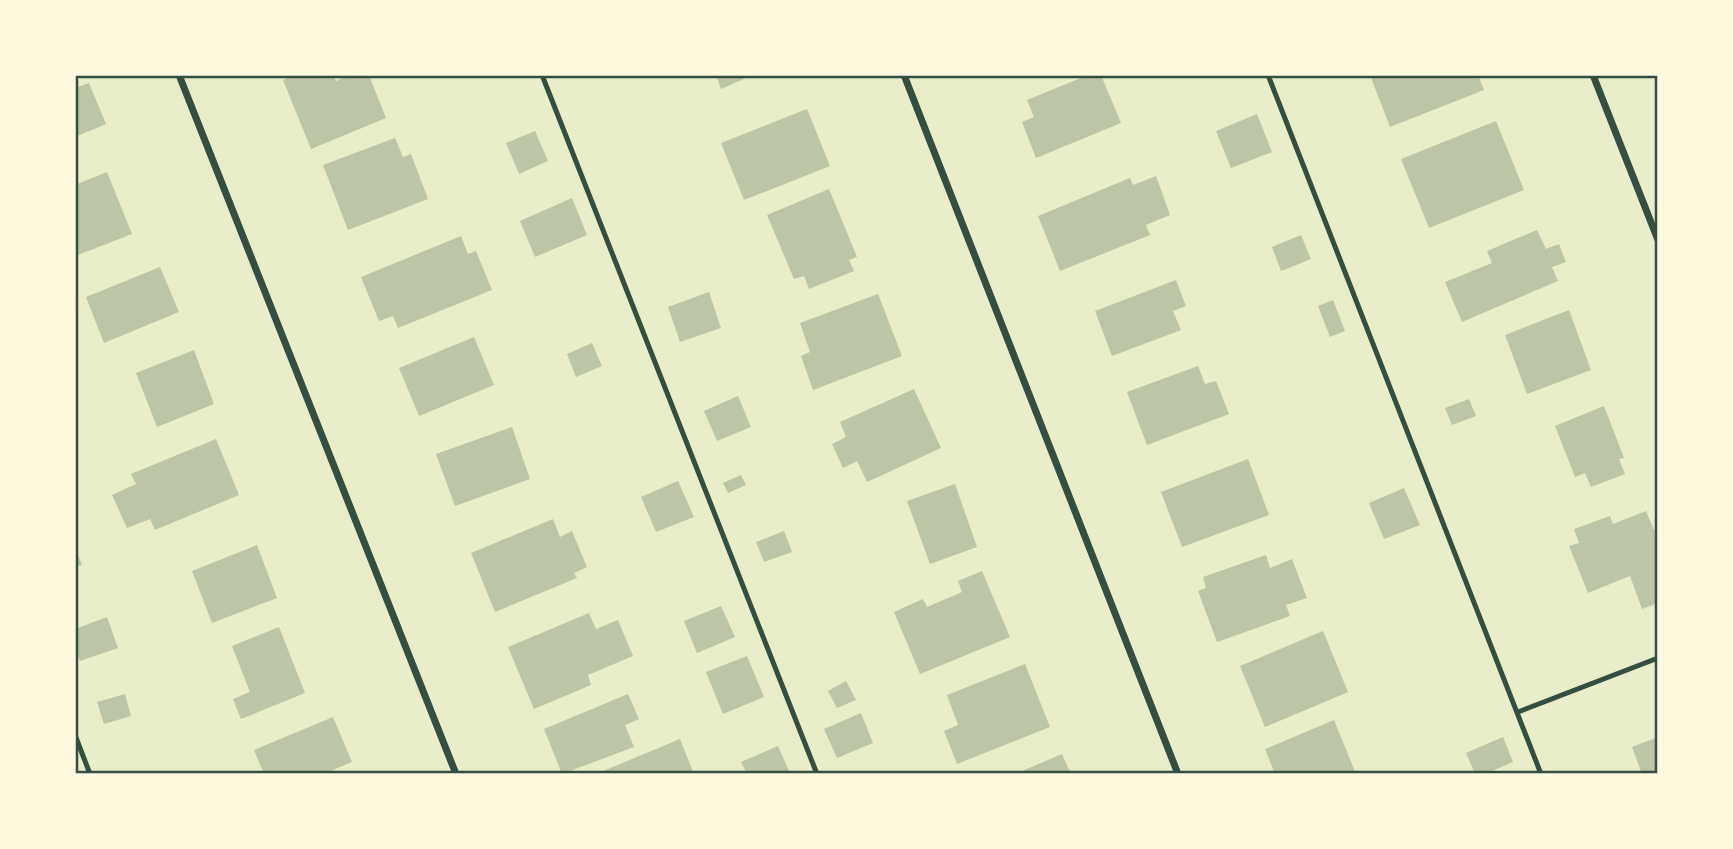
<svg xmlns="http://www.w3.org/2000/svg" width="1733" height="849" font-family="Roboto,sans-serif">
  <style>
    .building { fill: #bcc5a7 }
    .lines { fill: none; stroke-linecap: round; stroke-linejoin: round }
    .service { stroke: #344e41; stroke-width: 5 }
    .minor { stroke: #344e41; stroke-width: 7 }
    .neatline { fill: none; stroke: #344e41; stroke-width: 2.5 }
  </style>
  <rect width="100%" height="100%" fill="#e9edc9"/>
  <path class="building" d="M 296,75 L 333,75 L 336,81 L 350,75 L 369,75 L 386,118 L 311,149 L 283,80 Z
    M 716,75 L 753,75 L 721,89 Z
    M 1088,75 L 1101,75 L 1121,123 L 1036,158 L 1022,122 L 1034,117 L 1027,100 Z
    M 1370,75 L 1478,75 L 1484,90 L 1390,127 Z
    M 89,83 L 106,124 L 75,137 L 75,88 Z
    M 807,109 L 830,166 L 744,200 L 721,143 Z
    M 1257,114 L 1272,152 L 1231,168 L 1216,131 Z
    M 1496,121 L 1524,190 L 1429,228 L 1401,159 Z
    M 535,131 L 548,161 L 519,174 L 506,143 Z
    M 395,138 L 403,157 L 411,154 L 428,199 L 348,230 L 323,165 Z
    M 107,172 L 132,234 L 78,255 L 75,248 L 75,185 Z
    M 1156,176 L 1170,215 L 1146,225 L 1150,235 L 1060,271 L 1038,216 L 1130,178 L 1133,185 Z
    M 829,189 L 857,257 L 849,260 L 854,271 L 809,289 L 804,276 L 794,279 L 767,215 Z
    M 572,198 L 587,235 L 535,257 L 520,221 Z
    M 1537,230 L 1546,249 L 1559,244 L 1566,262 L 1552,267 L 1558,281 L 1462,322 L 1445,282 L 1492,263 L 1487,251 Z
    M 1301,235 L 1311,259 L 1281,271 L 1272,247 Z
    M 461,236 L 468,254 L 476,251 L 492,290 L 398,328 L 393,316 L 379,321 L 361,277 Z
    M 160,267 L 179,312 L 104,343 L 86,297 Z
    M 1176,280 L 1186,306 L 1173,311 L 1181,330 L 1112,356 L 1095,311 Z
    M 709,292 L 721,328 L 680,342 L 668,307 Z
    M 878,294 L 902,356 L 813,390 L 801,356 L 810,352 L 800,323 Z
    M 1333,300 L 1345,331 L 1330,337 L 1318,306 Z
    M 1569,310 L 1591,370 L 1527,394 L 1505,335 Z
    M 474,337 L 494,385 L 419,416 L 399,368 Z
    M 592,343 L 602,366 L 576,377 L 567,354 Z
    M 194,350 L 214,404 L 157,427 L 136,373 Z
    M 1198,366 L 1205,384 L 1216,381 L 1229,414 L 1147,445 L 1127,392 Z
    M 914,389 L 941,448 L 867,482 L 857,461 L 843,468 L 832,444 L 846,437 L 840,422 Z
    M 738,396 L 751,427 L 717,441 L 704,411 Z
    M 1469,399 L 1476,416 L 1452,425 L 1445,408 Z
    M 1604,406 L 1624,458 L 1619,459 L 1625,474 L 1591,487 L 1585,473 L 1575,477 L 1555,426 Z
    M 512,427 L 530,479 L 455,506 L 436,454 Z
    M 216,439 L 239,495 L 155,530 L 150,519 L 127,528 L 112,495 L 136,484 L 131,474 Z
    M 1248,459 L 1269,515 L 1182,547 L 1161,492 Z
    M 741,475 L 746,485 L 728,493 L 723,483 Z
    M 678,481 L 694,517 L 656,532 L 641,497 Z
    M 955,484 L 977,547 L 930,564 L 907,501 Z
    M 1404,488 L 1420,525 L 1384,539 L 1369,503 Z
    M 1646,511 L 1654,530 L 1658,529 L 1658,603 L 1642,609 L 1630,576 L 1588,593 L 1569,546 L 1579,543 L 1574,529 L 1610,516 L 1613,524 Z
    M 553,519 L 560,537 L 572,531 L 587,567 L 574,573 L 577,578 L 495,612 L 471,553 Z
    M 784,531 L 792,552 L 764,562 L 756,542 Z
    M 257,545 L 277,598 L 212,623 L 192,571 Z
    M 75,547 L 82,565 L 75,567 Z
    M 1266,555 L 1270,568 L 1292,559 L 1307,598 L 1286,605 L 1290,616 L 1217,642 L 1198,591 L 1206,588 L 1203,577 Z
    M 982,571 L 1010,637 L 920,674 L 894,612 L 923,599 L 927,607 L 962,592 L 958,581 Z
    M 721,606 L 735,637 L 697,653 L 684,621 Z
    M 589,613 L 596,629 L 618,620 L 633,656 L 588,675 L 591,685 L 534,709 L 508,647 Z
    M 107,617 L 118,648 L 80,661 L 75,649 L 75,629 Z
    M 279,627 L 305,693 L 241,719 L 233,699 L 250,692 L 232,646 Z
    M 1323,631 L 1348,692 L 1265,727 L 1240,666 Z
    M 747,656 L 764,697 L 723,714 L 706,672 Z
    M 1025,664 L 1050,727 L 957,764 L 944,731 L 958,725 L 947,695 Z
    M 846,681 L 856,700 L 837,708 L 828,691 Z
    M 125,694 L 131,716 L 104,724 L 97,702 Z
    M 628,694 L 639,719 L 625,725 L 634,747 L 562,774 L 544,729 Z
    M 861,713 L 873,743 L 837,758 L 824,729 Z
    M 333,717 L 352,762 L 323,774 L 264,774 L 254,750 Z
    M 1334,720 L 1356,774 L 1275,774 L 1265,749 Z
    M 1503,737 L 1513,762 L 1485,774 L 1475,774 L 1466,753 Z
    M 1658,737 L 1658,774 L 1642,774 L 1632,747 Z
    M 680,739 L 694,774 L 596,774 Z
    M 778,746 L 789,771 L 783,774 L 747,774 L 741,762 Z
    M 1062,754 L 1071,774 L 1015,774 Z"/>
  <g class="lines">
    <path class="service" d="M 542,75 L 817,774
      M 1268,75 L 1541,774
      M 1518,712 L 1658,658
      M 75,735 L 90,774"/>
    <path class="minor" d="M 179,75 L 456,774
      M 904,75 L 1178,774
      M 1593,75 L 1658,240"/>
  </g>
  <rect width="1733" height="849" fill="none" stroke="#fefae0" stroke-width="154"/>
  <rect x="77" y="77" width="1579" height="695" class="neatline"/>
</svg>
